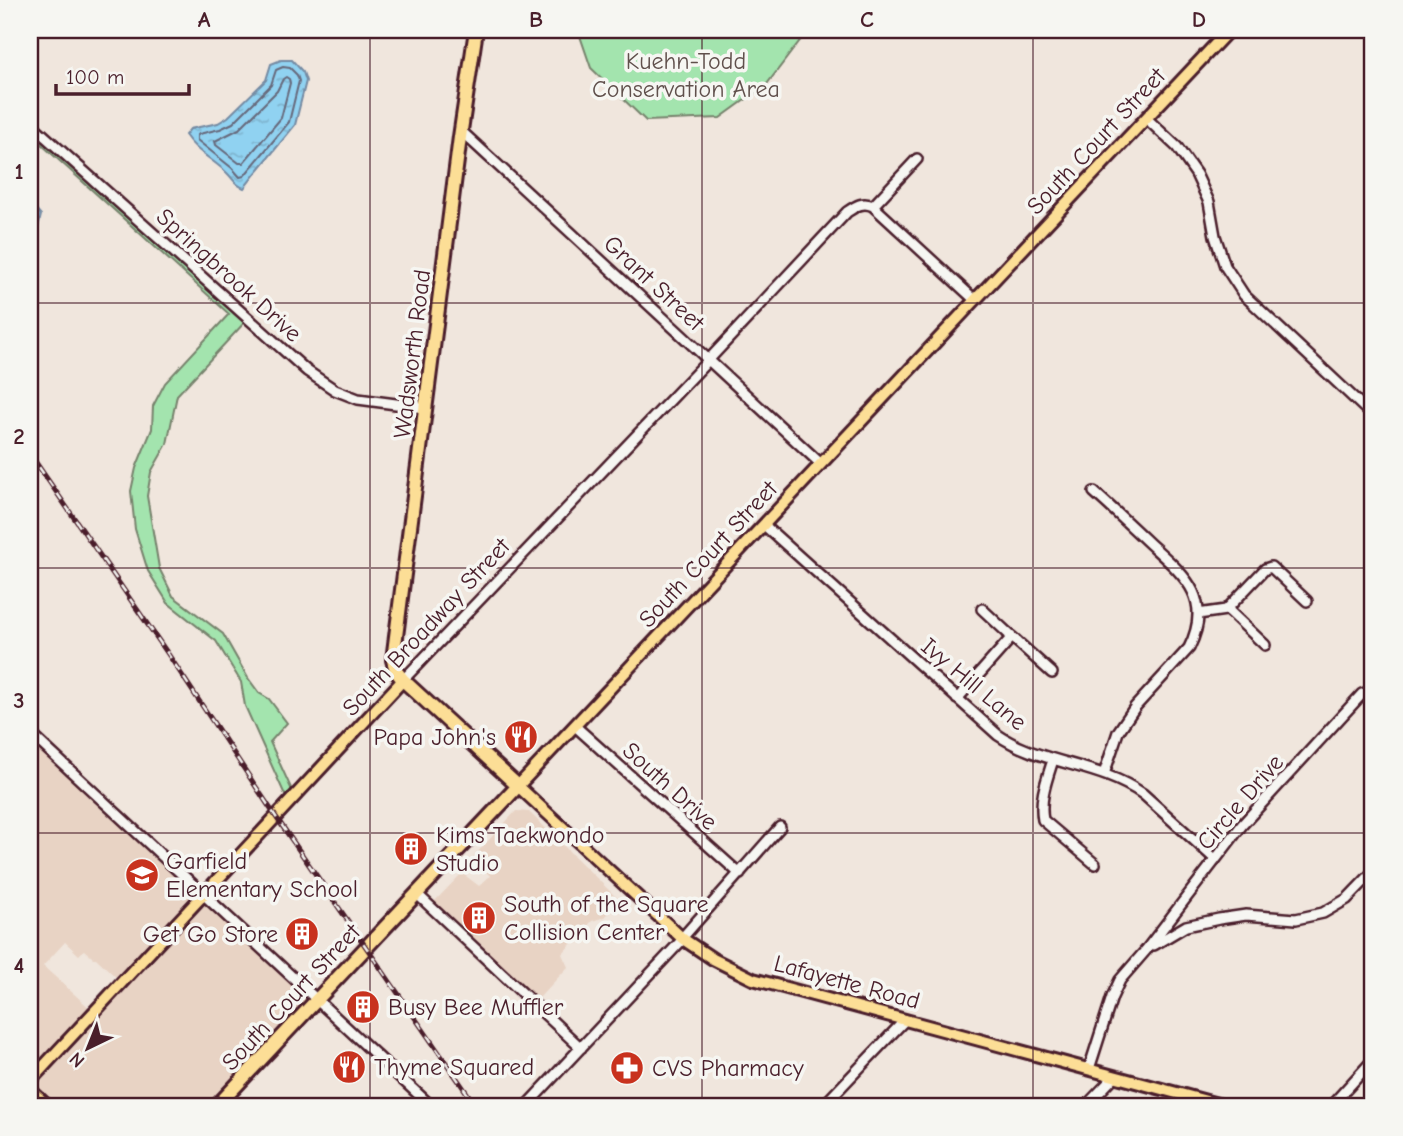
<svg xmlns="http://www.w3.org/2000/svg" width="1403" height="1136" font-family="'Comic Neue',sans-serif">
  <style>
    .built { fill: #e8d3c4; fill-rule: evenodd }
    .park { fill: #a3e4ae; stroke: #76826c; stroke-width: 2 }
    .water { fill: url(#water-ripples); stroke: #748aa2; stroke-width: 2 }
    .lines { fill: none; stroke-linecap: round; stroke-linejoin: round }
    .shore { stroke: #66677a; stroke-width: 2 }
    .minor-casing { stroke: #4a1f2b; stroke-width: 14 }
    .major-casing { stroke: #4a1f2b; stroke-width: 16 }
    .highway-casing { stroke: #4a1f2b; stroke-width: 18 }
    .minor { stroke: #f6f6f2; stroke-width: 9 }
    .major { stroke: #fcde96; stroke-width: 10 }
    .highway { stroke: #fcde96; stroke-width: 12 }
    .rail-casing { stroke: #4a1f2b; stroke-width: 5 }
    .rail { stroke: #f6f6f2; stroke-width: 2.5; stroke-dasharray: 8; stroke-linecap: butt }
    .grid { fill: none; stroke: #4a1f2b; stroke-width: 2; stroke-opacity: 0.55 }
    .labels { text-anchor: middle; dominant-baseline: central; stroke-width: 7; stroke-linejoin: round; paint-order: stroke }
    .park-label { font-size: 24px; fill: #60504c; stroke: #f6f6f2 }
    .street-label { font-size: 24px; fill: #4a1f2b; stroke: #f6f6f2 }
    .poi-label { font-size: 24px; fill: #4a1f2b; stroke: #f6f6f2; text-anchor: start }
    .neatline { fill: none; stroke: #4a1f2b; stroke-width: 2.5 }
    .grid-label { font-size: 23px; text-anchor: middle; font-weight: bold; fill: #4a1f2b }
  </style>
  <defs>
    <pattern id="water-ripples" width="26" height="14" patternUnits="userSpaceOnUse" patternTransform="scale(1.75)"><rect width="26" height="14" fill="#90d2f1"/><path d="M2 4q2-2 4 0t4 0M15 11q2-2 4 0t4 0" fill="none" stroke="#7eb4cf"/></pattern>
  </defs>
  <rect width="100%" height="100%" fill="#f0e6dd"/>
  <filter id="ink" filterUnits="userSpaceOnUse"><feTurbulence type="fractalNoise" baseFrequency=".0143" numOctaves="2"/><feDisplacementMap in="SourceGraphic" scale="14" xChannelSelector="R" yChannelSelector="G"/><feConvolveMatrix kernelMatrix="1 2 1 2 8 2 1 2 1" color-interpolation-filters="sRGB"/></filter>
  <g filter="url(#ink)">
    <path class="built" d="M 34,737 L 316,1000 L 217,1106 L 46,1106 L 30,1091 L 30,869 L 32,866 L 30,863 L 30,836 L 33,832 L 30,829 L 30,811 L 33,808 L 30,805 L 30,742 ZM 65,942 L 79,955 L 84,950 L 93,958 L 96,958 L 122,983 L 94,1012 L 43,966 Z
      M 516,811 L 529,812 L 620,901 L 605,917 L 592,921 L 562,954 L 568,967 L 538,999 L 434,902 L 462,873 L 479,886 L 490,876 L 473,857 Z"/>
    <path class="park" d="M 578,30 L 808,30 L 767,84 L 720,118 L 646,121 L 591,68 Z
      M 30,126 L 246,321 L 177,395 L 167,444 L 151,472 L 147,496 L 159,568 L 173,596 L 223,634 L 248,678 L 259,693 L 269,699 L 287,723 L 270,742 L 295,797 L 289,804 L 245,706 L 241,682 L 216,641 L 168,603 L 148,571 L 135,529 L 131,491 L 136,468 L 152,429 L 153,406 L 165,383 L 229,314 L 30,134 Z"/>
    <path class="water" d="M 281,60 L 292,60 L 303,72 L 306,81 L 295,125 L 255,174 L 244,188 C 235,185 234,180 228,174 C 214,160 196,152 185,135 L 190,129 L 218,123 L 228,117 L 266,80 L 271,64 Z
      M 30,202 L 41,215 L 37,232 L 33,239 L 30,253 Z"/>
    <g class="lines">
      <path class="shore" d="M 283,67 L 290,68 L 297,75 L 299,81 L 289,122 L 244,176 L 240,177 L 232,168 L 197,140 L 197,136 L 199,134 L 220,129 L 233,123 L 271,85 L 276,70 Z
        M 286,77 L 289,79 L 290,83 L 281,118 L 243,163 L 239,163 L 216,145 L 215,141 L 239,129 L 277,91 L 283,79 Z"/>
      <g class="minor-casing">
        <path id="minor" d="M 1146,118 L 1177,147 L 1196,174 L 1209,202 L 1215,236 L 1225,266 L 1244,295 L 1373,416
          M 30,123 L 307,371 L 335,390 L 358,399 L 426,408
          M 461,131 L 821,464
          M 873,206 L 917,159
          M 1094,492 C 1113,509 1131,526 1150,544 C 1184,575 1214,598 1189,648 L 1135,707 L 1118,732 L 1104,774
          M 764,525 L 998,735 C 1042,765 1099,763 1143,794 L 1215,859
          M 1227,609 L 1265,645
          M 1198,614 L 1226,610 L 1265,569 L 1271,567 L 1307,601
          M 1012,637 L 1052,673
          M 403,680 L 701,368 L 847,212 C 856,206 863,201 873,206 L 975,300
          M 957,699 L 1012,637 L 982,609
          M 575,726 L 740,874
          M 30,733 L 431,1106
          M 1053,760 C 1047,779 1039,799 1043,820 L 1095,864
          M 417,894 L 581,1048
          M 682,938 L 780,827
          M 1154,945 L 1186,926 L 1219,919 L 1246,915 L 1296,919 L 1323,913 L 1347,899 L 1373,872
          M 1089,1069 L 1112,997 L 1120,980 L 1146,950 L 1242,825 L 1362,694 L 1373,690
          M 526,1106 L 683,939
          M 823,1106 L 905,1020
          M 1086,1106 L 1114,1077
          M 1331,1106 L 1373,1060"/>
      </g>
      <g class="major-casing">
        <path id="major" d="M 30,1081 L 403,680
          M 1225,1106 L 753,979 L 713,959 L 683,939 L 518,786 L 1229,30"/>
      </g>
      <g class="highway-casing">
        <path id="highway" d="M 30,1091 L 46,1106
          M 217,1106 L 518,786 L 403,680 L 396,671 L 393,660 L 460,137 L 476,30"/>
      </g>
      <use href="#minor" class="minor"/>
      <use href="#major" class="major"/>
      <use href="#highway" class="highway"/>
      <g class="rail-casing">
        <path id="rail" d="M 30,454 L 168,654 L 276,817 L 476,1106"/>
      </g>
      <use href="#rail" class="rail"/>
    </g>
  </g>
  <path class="grid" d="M 370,30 L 370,1106M 702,30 L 702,1106M 1033,30 L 1033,1106M 30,303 L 1373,303M 30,568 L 1373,568M 30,833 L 1373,833"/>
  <defs>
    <g id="restaurant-disc" transform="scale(1.75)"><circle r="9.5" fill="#c8321e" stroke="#f6f6f2"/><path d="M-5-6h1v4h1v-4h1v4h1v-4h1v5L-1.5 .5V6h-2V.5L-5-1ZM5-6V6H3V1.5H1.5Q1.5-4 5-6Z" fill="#fff"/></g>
    <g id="building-disc" transform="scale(1.75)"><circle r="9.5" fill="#c8321e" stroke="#f6f6f2"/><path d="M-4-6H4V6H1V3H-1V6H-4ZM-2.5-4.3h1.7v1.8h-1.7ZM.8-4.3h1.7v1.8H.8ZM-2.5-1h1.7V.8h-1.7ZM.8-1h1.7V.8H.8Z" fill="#fff"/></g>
    <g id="school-disc" transform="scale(1.75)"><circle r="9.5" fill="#c8321e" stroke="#f6f6f2"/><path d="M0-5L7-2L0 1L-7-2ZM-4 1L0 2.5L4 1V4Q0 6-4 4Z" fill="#fff"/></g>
    <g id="pharmacy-disc" transform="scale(1.75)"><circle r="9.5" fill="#c8321e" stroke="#f6f6f2"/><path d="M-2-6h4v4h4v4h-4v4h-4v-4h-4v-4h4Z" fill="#fff"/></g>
  </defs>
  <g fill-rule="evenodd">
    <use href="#restaurant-disc" x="521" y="737"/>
    <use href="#building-disc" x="411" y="849"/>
    <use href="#school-disc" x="142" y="875"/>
    <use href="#building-disc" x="479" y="918"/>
    <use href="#building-disc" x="302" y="934"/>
    <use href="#building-disc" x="363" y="1007"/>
    <use href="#restaurant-disc" x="349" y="1067"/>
    <use href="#pharmacy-disc" x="627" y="1068"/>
  </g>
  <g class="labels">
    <g class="park-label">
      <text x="686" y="61">Kuehn-Todd<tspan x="686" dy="28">Conservation Area</tspan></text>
    </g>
    <g class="street-label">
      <text transform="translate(1096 141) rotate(-47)">South Court Street</text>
      <text transform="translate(229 275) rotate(42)">Springbrook Drive</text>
      <text transform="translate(654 283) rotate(43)">Grant Street</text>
      <text transform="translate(412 354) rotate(-83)">Wadsworth Road</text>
      <text transform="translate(708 554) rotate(-47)">South Court Street</text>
      <text transform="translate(426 627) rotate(-47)">South Broadway Street</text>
      <text transform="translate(974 684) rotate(40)">Ivy Hill Lane</text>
      <text transform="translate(670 786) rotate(42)">South Drive</text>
      <text transform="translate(1240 802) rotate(-49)">Circle Drive</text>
      <text transform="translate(847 982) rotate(15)">Lafayette Road</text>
      <text transform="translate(291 997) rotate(-47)">South Court Street</text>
    </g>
    <g class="poi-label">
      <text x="496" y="737" text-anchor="end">Papa John's</text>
      <text x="436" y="835">Kims Taekwondo<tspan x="436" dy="28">Studio</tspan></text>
      <text x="166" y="861">Garfield<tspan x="166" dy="28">Elementary School</tspan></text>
      <text x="504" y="904">South of the Square<tspan x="504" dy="28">Collision Center</tspan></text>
      <text x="278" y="934" text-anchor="end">Get Go Store</text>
      <text x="388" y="1007">Busy Bee Muffler</text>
      <text x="374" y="1067">Thyme Squared</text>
      <text x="652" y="1068">CVS Pharmacy</text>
    </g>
  </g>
  <rect width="1403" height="1136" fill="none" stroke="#f6f6f2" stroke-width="77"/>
  <g transform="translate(88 1048) rotate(223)" stroke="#f6f6f2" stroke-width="5" paint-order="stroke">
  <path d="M0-5L12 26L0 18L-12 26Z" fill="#4a1f2b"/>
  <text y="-10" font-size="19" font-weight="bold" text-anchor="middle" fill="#4a1f2b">N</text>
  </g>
  <path d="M56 84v10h133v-10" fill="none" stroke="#4a1f2b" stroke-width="3.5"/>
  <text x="66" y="84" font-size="21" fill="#4a1f2b" stroke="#f6f6f2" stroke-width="5" paint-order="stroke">100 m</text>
  <rect x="38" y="38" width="1326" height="1060" class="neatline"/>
  <g class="grid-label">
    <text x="204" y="27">A</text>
    <text x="536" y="27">B</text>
    <text x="867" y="27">C</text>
    <text x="1199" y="27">D</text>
    <text x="19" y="179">1</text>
    <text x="19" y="444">2</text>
    <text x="19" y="708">3</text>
    <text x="19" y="973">4</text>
  </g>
</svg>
